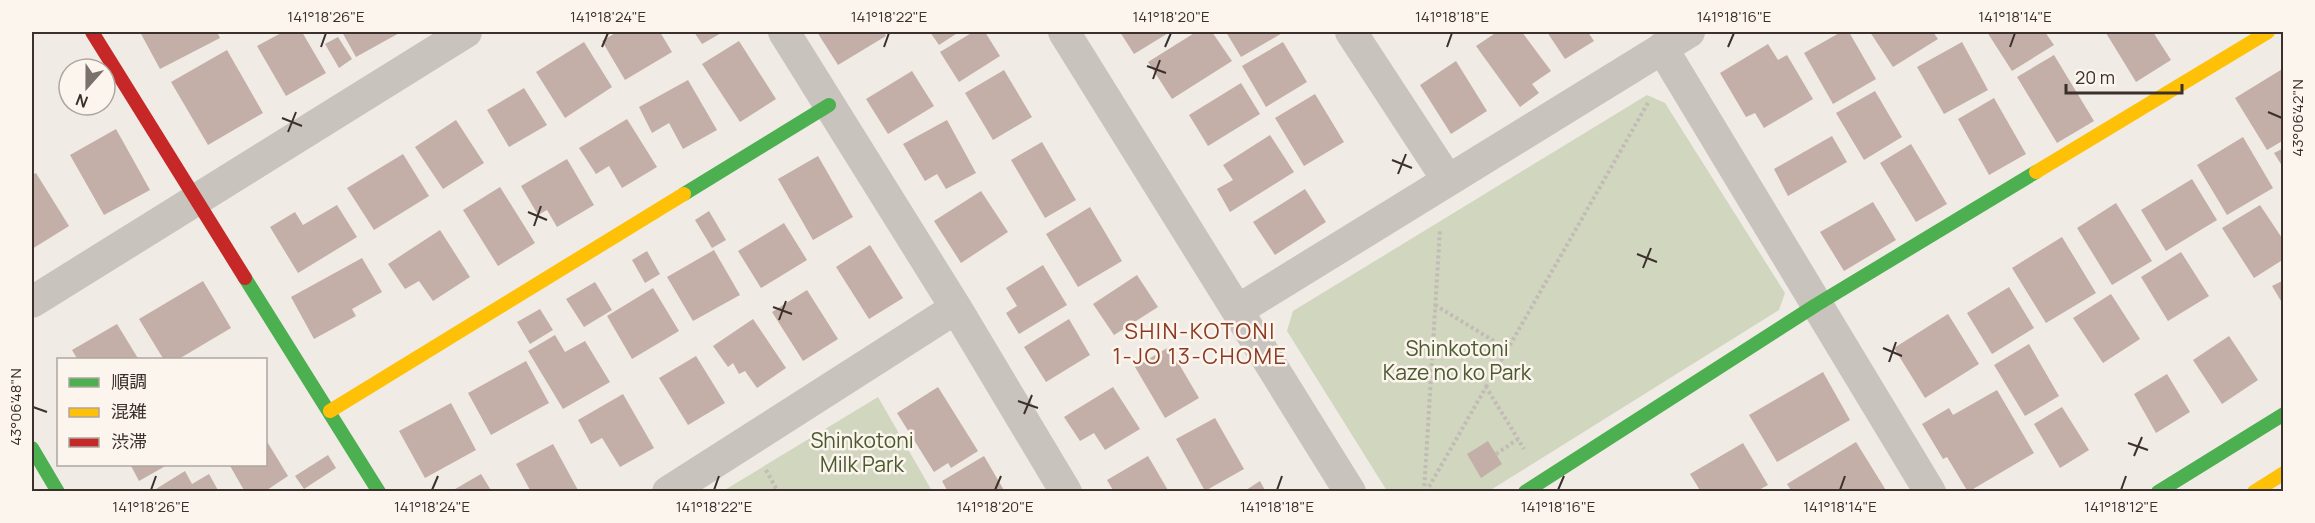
<svg xmlns="http://www.w3.org/2000/svg" width="2315" height="523" font-family="Manrope,'Noto Sans JP',sans-serif">
  <style>
    .green { fill: #d1d6bf }
    .building { fill: #c3afa7 }
    .lines { fill: none; stroke-linecap: round; stroke-linejoin: round }
    .path { stroke: #c2bbb6; stroke-width: 4; stroke-dasharray: 3 3; stroke-linecap: butt }
    .street { stroke: #c9c3be; stroke-width: 32 }
    .fast { stroke: #4caf50; stroke-width: 14 }
    .slow { stroke: #ffc107; stroke-width: 14 }
    .jam { stroke: #c62828; stroke-width: 14 }
    .ticks { fill: none; stroke: #3b302b; stroke-width: 2 }
    .labels { text-anchor: middle; dominant-baseline: central; stroke-width: 5; stroke-linejoin: round; paint-order: stroke }
    .park-label { font-size: 21px; fill: #4a5a2e; stroke: #fbf5ee }
    .neighbourhood-label { font-size: 22px; letter-spacing: 1.5px; fill: #8c3b22; stroke: #fbf5ee }
    .neatline { fill: none; stroke: #3b302b; stroke-width: 2 }
    .ticks-label { font-size: 15px; text-anchor: middle; fill: #3b302b }
  </style>
  <rect width="100%" height="100%" fill="#f0ebe5"/>
  <path class="green" d="M 1647,95 L 1665,103 L 1785,293 L 1779,310 L 1489,491 L 1387,491 L 1287,331 L 1293,311 Z
    M 878,397 L 932,491 L 723,491 Z"/>
  <path class="building" d="M 140,32 L 217,32 L 220,38 L 160,69 Z
    M 283,32 L 302,32 L 326,73 L 286,96 L 257,46 Z
    M 342,32 L 401,32 L 356,57 Z
    M 617,32 L 660,32 L 672,52 L 625,80 L 602,41 Z
    M 694,32 L 723,32 L 702,44 Z
    M 817,32 L 884,32 L 886,36 L 838,65 Z
    M 930,32 L 959,32 L 939,45 Z
    M 973,32 L 985,32 L 1000,56 L 959,82 L 940,52 Z
    M 1120,32 L 1170,32 L 1134,54 Z
    M 1196,32 L 1212,32 L 1232,61 L 1172,99 L 1148,62 Z
    M 1226,32 L 1284,32 L 1241,57 Z
    M 1497,32 L 1522,32 L 1551,71 L 1532,84 L 1539,93 L 1520,107 L 1476,46 Z
    M 1547,32 L 1588,32 L 1594,41 L 1565,59 Z
    M 1841,32 L 1849,32 L 1876,79 L 1833,104 L 1804,53 Z
    M 1870,32 L 1933,32 L 1938,39 L 1893,67 Z
    M 1987,32 L 2045,32 L 2054,45 L 2012,71 Z
    M 2109,32 L 2153,32 L 2171,60 L 2136,82 L 2106,33 Z
    M 338,37 L 352,59 L 339,68 L 325,44 Z
    M 739,41 L 776,99 L 740,122 L 702,64 Z
    M 584,42 L 612,87 L 565,118 L 536,72 Z
    M 1283,42 L 1307,82 L 1266,107 L 1242,66 Z
    M 1962,42 L 1988,90 L 1944,114 L 1917,67 Z
    M 1768,44 L 1778,60 L 1787,55 L 1813,99 L 1764,128 L 1755,113 L 1746,117 L 1720,73 Z
    M 227,50 L 263,113 L 208,145 L 171,82 Z
    M 2054,55 L 2094,121 L 2057,143 L 2017,77 Z
    M 1456,61 L 1487,111 L 1451,134 L 1420,85 Z
    M 2284,68 L 2284,140 L 2267,150 L 2235,98 Z
    M 1004,70 L 1032,117 L 993,140 L 965,93 Z
    M 912,71 L 934,106 L 888,134 L 866,99 Z
    M 688,80 L 717,130 L 683,149 L 669,123 L 652,133 L 639,107 Z
    M 1241,83 L 1260,114 L 1208,146 L 1189,115 Z
    M 524,88 L 547,125 L 509,147 L 487,110 Z
    M 1875,91 L 1902,137 L 1864,160 L 1836,113 Z
    M 1315,94 L 1344,142 L 1304,166 L 1275,118 Z
    M 1994,98 L 2026,154 L 1989,175 L 1958,119 Z
    M 627,119 L 657,167 L 622,188 L 609,166 L 596,174 L 579,148 Z
    M 456,120 L 484,163 L 443,189 L 415,147 Z
    M 947,120 L 976,173 L 946,189 L 937,174 L 925,181 L 903,144 Z
    M 116,129 L 150,190 L 104,215 L 70,155 Z
    M 1270,135 L 1294,172 L 1230,212 L 1217,189 L 1233,180 L 1223,165 Z
    M 1832,136 L 1847,162 L 1788,196 L 1774,169 Z
    M 2243,137 L 2273,188 L 2227,215 L 2197,165 Z
    M 1042,142 L 1076,200 L 1045,218 L 1011,160 Z
    M 1911,144 L 1947,204 L 1916,222 L 1880,163 Z
    M 2284,148 L 2284,169 L 2274,153 Z
    M 403,154 L 429,196 L 374,230 L 347,188 Z
    M 818,156 L 853,217 L 813,240 L 778,179 Z
    M 567,159 L 594,205 L 557,227 L 547,210 L 538,215 L 521,186 Z
    M 36,173 L 69,226 L 32,249 L 32,175 Z
    M 2192,179 L 2217,220 L 2166,251 L 2141,210 Z
    M 500,187 L 535,243 L 498,266 L 463,210 Z
    M 1305,189 L 1326,222 L 1275,255 L 1253,222 Z
    M 981,191 L 1008,232 L 961,263 L 934,221 Z
    M 1873,202 L 1896,240 L 1844,271 L 1820,232 Z
    M 2116,203 L 2152,261 L 2112,285 L 2077,228 Z
    M 337,205 L 357,237 L 298,273 L 270,227 L 295,212 L 303,225 Z
    M 2260,205 L 2284,241 L 2284,259 L 2254,278 L 2222,228 Z
    M 1090,207 L 1122,261 L 1078,287 L 1046,234 Z
    M 709,211 L 726,240 L 712,248 L 695,220 Z
    M 784,223 L 807,260 L 761,288 L 738,251 Z
    M 440,230 L 470,277 L 433,301 L 419,281 L 405,289 L 388,264 Z
    M 2062,237 L 2096,293 L 2046,323 L 2012,268 Z
    M 870,245 L 903,298 L 869,319 L 836,267 Z
    M 714,250 L 740,295 L 693,321 L 667,277 Z
    M 647,251 L 660,274 L 645,283 L 632,260 Z
    M 2181,252 L 2209,296 L 2168,321 L 2141,277 Z
    M 362,258 L 382,292 L 352,309 L 356,316 L 314,339 L 291,297 Z
    M 1043,265 L 1067,305 L 1019,334 L 1006,313 L 1017,306 L 1006,288 Z
    M 1137,275 L 1158,307 L 1114,335 L 1093,304 Z
    M 2284,280 L 2284,306 L 2272,286 Z
    M 203,281 L 231,328 L 177,360 L 164,360 L 139,319 Z
    M 595,282 L 612,310 L 584,327 L 566,299 Z
    M 2009,287 L 2034,328 L 1992,354 L 1967,313 Z
    M 653,288 L 679,331 L 632,359 L 607,316 Z
    M 807,290 L 838,339 L 803,361 L 772,312 Z
    M 2111,294 L 2140,339 L 2103,363 L 2073,318 Z
    M 540,309 L 553,330 L 530,344 L 517,322 Z
    M 1948,314 L 1979,364 L 1925,398 L 1894,348 Z
    M 753,319 L 786,368 L 757,388 L 745,371 L 739,374 L 733,363 L 728,367 L 713,346 Z
    M 1069,319 L 1090,355 L 1046,382 L 1024,347 Z
    M 117,324 L 139,360 L 78,360 L 72,350 Z
    M 555,335 L 565,352 L 585,341 L 610,382 L 563,409 L 528,351 Z
    M 2229,336 L 2258,380 L 2222,404 L 2193,360 Z
    M 2029,344 L 2059,396 L 2025,416 L 1994,365 Z
    M 1169,347 L 1199,398 L 1165,418 L 1135,367 Z
    M 696,356 L 725,403 L 688,425 L 659,378 Z
    M 526,361 L 549,403 L 491,435 L 468,393 Z
    M 1823,372 L 1850,420 L 1777,462 L 1749,415 Z
    M 2167,374 L 2190,412 L 2156,433 L 2134,394 Z
    M 938,387 L 978,451 L 951,468 L 948,463 L 934,472 L 897,413 Z
    M 1113,387 L 1140,429 L 1105,450 L 1094,433 L 1080,441 L 1064,417 Z
    M 1997,390 L 2034,453 L 1968,492 L 1947,457 L 1943,459 L 1922,424 L 1949,408 L 1953,415 Z
    M 623,394 L 654,448 L 620,467 L 602,438 L 591,444 L 578,420 Z
    M 451,403 L 476,450 L 425,478 L 399,431 Z
    M 2062,407 L 2089,450 L 2060,468 L 2034,424 Z
    M 1215,418 L 1244,469 L 1205,491 L 1176,439 Z
    M 266,440 L 288,476 L 264,492 L 245,492 L 229,464 L 266,464 Z
    M 1488,441 L 1502,464 L 1481,478 L 1467,454 Z
    M 1856,442 L 1887,492 L 1792,492 L 1787,484 Z
    M 1743,443 L 1768,485 L 1755,492 L 1701,492 L 1690,474 Z
    M 553,444 L 579,492 L 531,492 L 516,464 Z
    M 328,455 L 336,468 L 304,489 L 295,476 Z
    M 984,456 L 1005,492 L 948,492 L 942,481 Z
    M 1148,456 L 1169,492 L 1114,492 L 1107,480 Z
    M 130,464 L 169,464 L 139,481 Z
    M 185,471 L 192,484 L 209,474 L 219,492 L 151,492 Z
    M 481,474 L 492,492 L 450,492 Z
    M 1260,481 L 1266,492 L 1243,492 Z"/>
  <g class="lines">
    <path class="path" d="M 1435,305 L 1507,349
      M 1486,387 L 1649,101
      M 1496,454 L 1518,439
      M 766,470 L 778,492
      M 1424,492 L 1440,229
      M 1426,492 L 1486,387 L 1524,449"/>
    <path class="street" d="M 784,32 L 956,308 L 1066,492
      M 1064,32 L 1350,492
      M 1351,32 L 1447,179
      M 1662,48 L 1930,492
      M 32,302 L 466,32
      M 1238,310 L 1689,32
      M 668,492 L 956,308"/>
    <path class="fast" d="M 684,194 L 829,105
      M 245,278 L 379,492
      M 32,448 L 58,492
      M 1525,492 L 1816,305 L 2036,172
      M 2158,492 L 2284,414"/>
    <path class="slow" d="M 2036,172 L 2268,32
      M 330,411 L 684,194
      M 2254,492 L 2284,473"/>
    <path class="jam" d="M 92,32 L 245,278"/>
  </g>
  <path class="ticks" d="M 321,47 L 326,33M 602,47 L 608,33M 884,47 L 889,33M 1165,47 L 1171,33M 1447,47 L 1452,33M 1728,47 L 1734,33M 2010,47 L 2015,33M 1147,66 L 1166,73M 1153,79 L 1160,60M 2268,112 L 2282,118M 282,118 L 302,126M 288,132 L 296,112M 1392,160 L 1412,168M 1398,174 L 1406,154M 528,212 L 547,220M 534,226 L 541,206M 1637,254 L 1657,262M 1643,268 L 1651,248M 773,307 L 792,314M 779,320 L 786,301M 1883,348 L 1902,356M 1889,362 L 1896,342M 1018,401 L 1038,408M 33,407 L 47,412M 1024,414 L 1032,395M 2128,443 L 2148,450M 2134,456 L 2142,437M 151,490 L 156,476M 432,490 L 438,476M 714,490 L 719,476M 995,490 L 1001,476M 1277,490 L 1282,476M 1558,490 L 1564,476M 1840,490 L 1845,476M 2121,490 L 2126,476"/>
  <g class="labels">
    <g class="park-label">
      <text x="1457" y="348">Shinkotoni<tspan x="1457" dy="24">Kaze no ko Park</tspan></text>
      <text x="862" y="440">Shinkotoni<tspan x="862" dy="24">Milk Park</tspan></text>
    </g>
    <g class="neighbourhood-label">
      <text x="1200" y="331">SHIN-KOTONI<tspan x="1200" dy="25">1-JO 13-CHOME</tspan></text>
    </g>
  </g>
  <rect width="2315" height="523" fill="none" stroke="#fbf5ee" stroke-width="66"/>
  <rect x="57" y="358" width="210" height="108" fill="#fbf5ee" stroke="#aea6a0" stroke-width="1.5"/>
  <rect x="69" y="378" width="30" height="9" fill="#4caf50" stroke="#aea6a0" stroke-width="1.5"/>
  <text x="111" y="388" font-size="18" fill="#3b302b">順調</text>
  <rect x="69" y="408" width="30" height="9" fill="#ffc107" stroke="#aea6a0" stroke-width="1.5"/>
  <text x="111" y="418" font-size="18" fill="#3b302b">混雑</text>
  <rect x="69" y="438" width="30" height="9" fill="#c62828" stroke="#aea6a0" stroke-width="1.5"/>
  <text x="111" y="448" font-size="18" fill="#3b302b">渋滞</text>
  <g transform="translate(87 87) rotate(201)"><circle r="28" fill="#fbf5ee" stroke="#aea6a0" stroke-width="1.5"/>
  <path d="M0-4.5L10 22L0 15L-10 22Z" fill="#7a716c"/>
  <text y="-9" font-size="16" font-weight="bold" text-anchor="middle" fill="#3b302b">N</text>
  </g>
  <path d="M2066 84v9h116v-9" fill="none" stroke="#3b302b" stroke-width="3"/>
  <text x="2075" y="84" font-size="18" fill="#3b302b" stroke="#fbf5ee" stroke-width="4.5" paint-order="stroke">20 m</text>
  <rect x="33" y="33" width="2249" height="457" class="neatline"/>
  <g class="ticks-label">
    <text x="326" y="22">141°18'26"E</text>
    <text x="608" y="22">141°18'24"E</text>
    <text x="889" y="22">141°18'22"E</text>
    <text x="1171" y="22">141°18'20"E</text>
    <text x="1452" y="22">141°18'18"E</text>
    <text x="1734" y="22">141°18'16"E</text>
    <text x="2015" y="22">141°18'14"E</text>
    <text transform="translate(2298 118) rotate(-90)" y="5">43°06'42"N</text>
    <text transform="translate(16 407) rotate(-90)" y="5">43°06'48"N</text>
    <text x="151" y="512">141°18'26"E</text>
    <text x="432" y="512">141°18'24"E</text>
    <text x="714" y="512">141°18'22"E</text>
    <text x="995" y="512">141°18'20"E</text>
    <text x="1277" y="512">141°18'18"E</text>
    <text x="1558" y="512">141°18'16"E</text>
    <text x="1840" y="512">141°18'14"E</text>
    <text x="2121" y="512">141°18'12"E</text>
  </g>
</svg>
